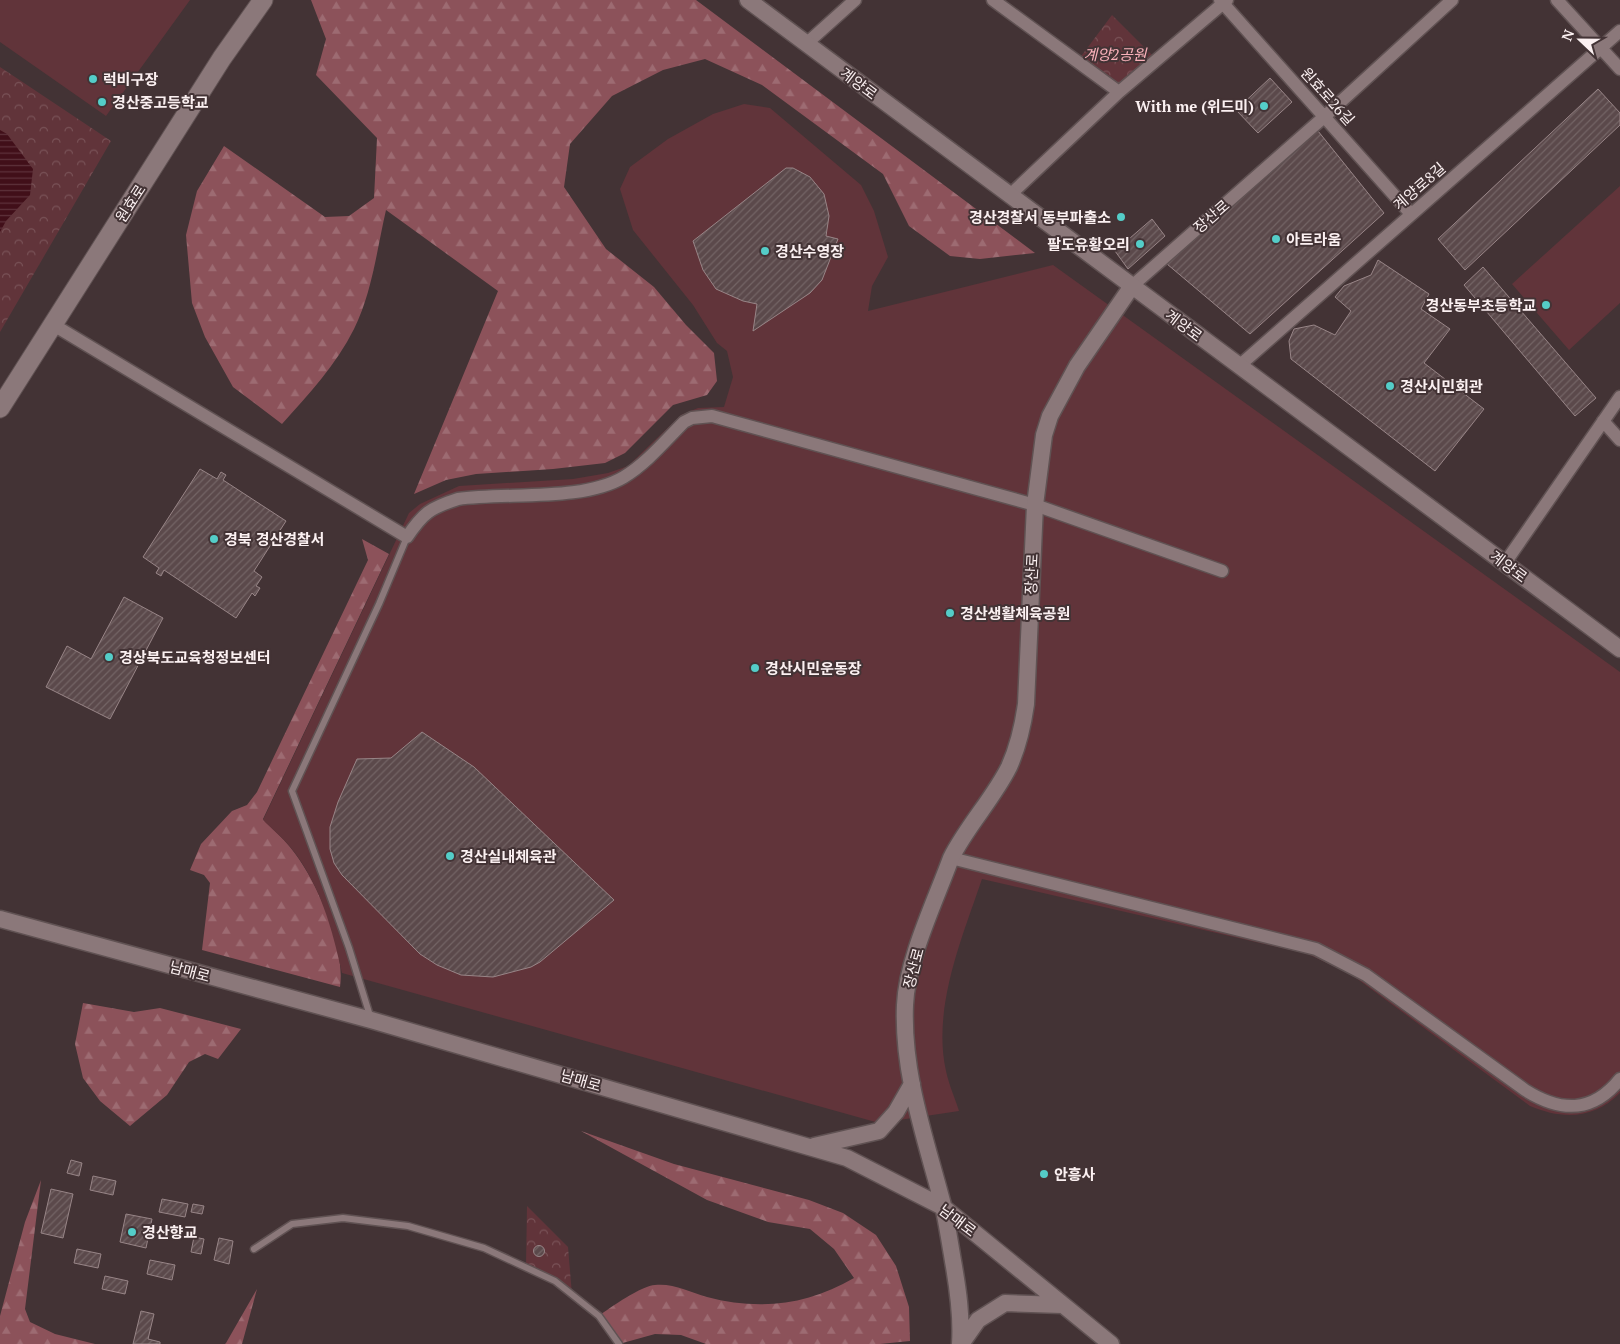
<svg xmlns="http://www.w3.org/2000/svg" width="1620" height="1344" font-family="'PT Serif','Noto Sans KR',serif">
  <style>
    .forest { fill: url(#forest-firs) }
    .park { fill: url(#park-crowns) }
    .garden { fill: #61343a }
    .water { fill: url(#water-rules) }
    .building { fill: url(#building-hatch); stroke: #988587 }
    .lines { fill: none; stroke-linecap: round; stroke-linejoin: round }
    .service-casing { stroke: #605253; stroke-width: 9 }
    .minor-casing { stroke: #605253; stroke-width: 15 }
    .tertiary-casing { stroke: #605253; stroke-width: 19 }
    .secondary-casing { stroke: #605253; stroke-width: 21 }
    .service { stroke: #8b787a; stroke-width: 6 }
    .minor { stroke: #8b787a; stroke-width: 12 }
    .tertiary { stroke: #8b787a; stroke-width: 16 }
    .secondary { stroke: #8b787a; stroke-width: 19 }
    .poi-dot { fill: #54cdc8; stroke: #433335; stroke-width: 2 }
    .labels { text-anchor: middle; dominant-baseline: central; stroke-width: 4; stroke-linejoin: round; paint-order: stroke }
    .park-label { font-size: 15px; font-style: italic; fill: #fab1ba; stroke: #433335 }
    .poi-label { font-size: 15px; font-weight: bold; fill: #fbf0f1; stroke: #433335; text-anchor: start }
    .street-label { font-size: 15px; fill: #fbf0f1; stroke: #433335 }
  </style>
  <defs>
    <pattern id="forest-firs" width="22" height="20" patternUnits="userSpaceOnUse" patternTransform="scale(1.25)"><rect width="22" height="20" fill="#8c525a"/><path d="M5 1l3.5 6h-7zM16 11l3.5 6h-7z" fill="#9d6b72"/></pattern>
    <pattern id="park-crowns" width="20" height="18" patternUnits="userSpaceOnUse" patternTransform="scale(1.25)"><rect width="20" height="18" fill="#61343a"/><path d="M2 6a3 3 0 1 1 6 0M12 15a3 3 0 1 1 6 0" fill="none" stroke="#795257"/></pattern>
    <pattern id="water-rules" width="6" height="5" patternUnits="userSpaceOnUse" patternTransform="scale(1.25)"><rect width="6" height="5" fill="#410f19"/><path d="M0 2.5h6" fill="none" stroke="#5d323b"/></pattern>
    <pattern id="building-hatch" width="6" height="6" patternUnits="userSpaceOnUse" patternTransform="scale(1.25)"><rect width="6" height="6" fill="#5b494b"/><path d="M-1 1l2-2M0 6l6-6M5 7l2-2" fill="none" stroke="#736465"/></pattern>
  </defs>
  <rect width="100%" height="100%" fill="#433335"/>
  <path class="forest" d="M 311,0 L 696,0 L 1035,253 L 980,259 L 950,256 L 909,226 L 883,174 L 762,85 L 705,59 L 663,70 L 612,96 L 570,144 L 564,187 L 606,249 L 654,287 L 686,325 L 714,353 L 717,381 L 707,395 L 673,405 L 625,453 L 605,463 L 553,469 L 476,474 L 446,480 L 414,494 L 498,291 L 386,210 C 377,249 372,293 354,329 C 336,365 308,395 282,424 L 233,387 L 205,337 L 192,303 L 186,235 L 197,191 L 224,146 L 325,217 L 349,216 L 374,198 L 377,138 L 316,75 L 326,39 Z
    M 362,539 L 389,554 L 263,819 C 272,829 282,837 290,847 C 316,878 346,947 340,987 L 202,950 L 210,883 L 204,875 L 190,870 L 201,844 L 232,811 L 247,805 L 257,792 L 368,560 Z
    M 83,1003 L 134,1012 L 160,1008 L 241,1029 L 218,1059 L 205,1054 L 189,1062 L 167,1095 L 130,1126 L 100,1101 L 83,1078 L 75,1044 Z
    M 581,1131 L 674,1164 L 809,1200 L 843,1213 L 876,1235 L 896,1266 L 909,1307 L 910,1341 L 880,1344 L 706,1344 L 681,1335 L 655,1334 L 619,1344 L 599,1316 C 609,1308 643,1285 655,1285 C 673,1283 690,1292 707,1297 C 759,1311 808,1305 854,1278 L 834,1249 L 810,1229 L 768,1222 L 707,1200 Z
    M 41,1180 L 25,1309 L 30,1322 L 55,1334 L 95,1344 L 0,1344 L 0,1316 L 25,1222 Z
    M 257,1289 L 242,1344 L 225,1344 L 226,1343 Z"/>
  <path class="park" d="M 1112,15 L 1155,58 L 1119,89 L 1079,59 Z
    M 0,67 L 111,141 L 0,332 Z
    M 527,1206 L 568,1247 L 572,1295 L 526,1267 Z"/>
  <path class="garden" d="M 0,0 L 190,0 L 106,116 L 0,42 Z
    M 744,104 L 770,108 L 861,185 L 874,211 L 888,257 L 872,286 L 868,311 L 1053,265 L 1620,672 L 1620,1093 C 1594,1119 1563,1120 1530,1106 L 1352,975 L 1308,954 L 982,879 C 962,938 932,1008 946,1071 C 949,1085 955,1098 959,1111 L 879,1123 L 342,973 C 332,928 320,884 291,848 C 283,838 272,829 263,820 L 409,513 L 420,504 L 459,486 L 573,479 L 608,473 L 628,466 L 681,415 L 698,408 L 724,407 L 733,377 L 727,351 L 717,343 L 693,305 L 633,230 L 620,189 L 630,167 L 668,139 L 713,114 Z
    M 1620,186 L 1620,303 L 1569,350 L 1512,284 Z"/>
  <path class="water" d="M 0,130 L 7,134 L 33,169 L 30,195 L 6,221 L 0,232 Z"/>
  <path class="building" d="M 1270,78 L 1292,102 L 1258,133 L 1236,110 Z
    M 1598,89 L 1620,113 L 1620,125 L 1465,270 L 1438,239 Z
    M 1318,131 L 1384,213 L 1250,334 L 1167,264 Z
    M 786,168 L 793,168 L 810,177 L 824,194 L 829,216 L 826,236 L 838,239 L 822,280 L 810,293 L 753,331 L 757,304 L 743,301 L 716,289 L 703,270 L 693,241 Z
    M 1152,219 L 1165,236 L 1128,269 L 1115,251 Z
    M 1378,260 L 1429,294 L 1421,309 L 1450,329 L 1424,363 L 1484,409 L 1435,471 L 1291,359 L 1289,341 L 1294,329 L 1314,325 L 1335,335 L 1351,311 L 1335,297 L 1344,286 L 1371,275 Z
    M 1483,267 L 1596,398 L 1575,416 L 1464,285 Z
    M 200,469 L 217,479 L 221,472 L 226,475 L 223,480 L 286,521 L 254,571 L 262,577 L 256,586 L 260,588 L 255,596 L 252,593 L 236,618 L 164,570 L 161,576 L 156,573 L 159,568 L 143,557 Z
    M 124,597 L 163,618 L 110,719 L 46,687 L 67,646 L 91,659 Z
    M 422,732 L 474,767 L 614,900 L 540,962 L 531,967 L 493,977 L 461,975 L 437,965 L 420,954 L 342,875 L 334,863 L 330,849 L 330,827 L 338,802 L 357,759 L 391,758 Z
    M 71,1160 L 82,1163 L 79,1176 L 67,1173 Z
    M 93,1176 L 116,1181 L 113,1195 L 90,1190 Z
    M 51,1189 L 73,1194 L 63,1238 L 41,1233 Z
    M 162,1199 L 188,1204 L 185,1217 L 159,1212 Z
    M 193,1204 L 204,1206 L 202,1214 L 191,1212 Z
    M 126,1214 L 152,1219 L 146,1248 L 120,1242 Z
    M 194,1237 L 204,1239 L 201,1254 L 191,1252 Z
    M 219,1238 L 233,1241 L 229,1264 L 214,1260 Z
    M533.5 1251a5.5 5.5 0 1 1 11 0a5.5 5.5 0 1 1-11 0Z
    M 77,1249 L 101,1254 L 98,1268 L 74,1263 Z
    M 150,1260 L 175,1265 L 172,1280 L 147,1274 Z
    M 105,1276 L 128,1281 L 125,1294 L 102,1289 Z
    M 141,1311 L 154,1314 L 148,1339 L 160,1342 L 160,1344 L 133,1344 Z"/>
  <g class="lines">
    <g class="service-casing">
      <path id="service" d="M 371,1019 L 349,948 L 292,791 L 379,604 L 407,537
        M 254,1249 L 292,1224 L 343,1218 L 408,1226 L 484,1248 L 555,1281 L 599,1316 L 619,1344"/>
    </g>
    <g class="minor-casing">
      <path id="minor" d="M 993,0 L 1119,92
        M 1220,0 L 1411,214
        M 1557,0 L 1620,69
        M 806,44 L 855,0
        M 1010,195 L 1119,92 L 1227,0
        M 1132,286 L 1324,117 L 1452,0
        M 52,324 L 407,537 C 423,513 430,508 458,499 C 507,492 582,502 624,477 C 647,463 665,441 684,422 L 692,418 L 712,416 L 1035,505 L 1222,571
        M 1239,366 L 1620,31
        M 1603,421 L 1620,440
        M 1505,563 L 1620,397
        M 951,858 L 1316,949 L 1366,975 L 1525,1090 C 1560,1112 1592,1114 1620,1079"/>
    </g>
    <g class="tertiary-casing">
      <path id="tertiary" d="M 748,0 L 1620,649
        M 0,919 L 371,1020 L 847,1158 L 943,1207 L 1111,1344
        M 814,1146 L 879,1131 L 896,1112 L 912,1084
        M 960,1344 C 962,1316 958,1289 953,1261 C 950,1243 947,1224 943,1205 C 926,1140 902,1074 905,1005 C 907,959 935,902 951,858 C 967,826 993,799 1009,767 C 1018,747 1023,725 1026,704 L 1035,505 L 1044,435 L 1050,416 L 1077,366 L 1132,286
        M 961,1344 L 978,1320 L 1005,1303 L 1062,1305"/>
    </g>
    <g class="secondary-casing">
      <path id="secondary" d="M 0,408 L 222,58 L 263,0"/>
    </g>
    <use href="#service" class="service"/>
    <use href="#minor" class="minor"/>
    <use href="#tertiary" class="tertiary"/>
    <use href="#secondary" class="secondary"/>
  </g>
  <g class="poi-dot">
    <circle cx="93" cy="79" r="5"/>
    <circle cx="102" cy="102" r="5"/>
    <circle cx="1264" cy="106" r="5"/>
    <circle cx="1121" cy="217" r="5"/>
    <circle cx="1276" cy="239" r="5"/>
    <circle cx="1140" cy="244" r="5"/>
    <circle cx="765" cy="251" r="5"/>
    <circle cx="1546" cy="305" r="5"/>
    <circle cx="1390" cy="386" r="5"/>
    <circle cx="214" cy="539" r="5"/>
    <circle cx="950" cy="613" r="5"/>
    <circle cx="109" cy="657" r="5"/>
    <circle cx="755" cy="668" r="5"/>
    <circle cx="450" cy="856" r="5"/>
    <circle cx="1044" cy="1174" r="5"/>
    <circle cx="132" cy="1232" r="5"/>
  </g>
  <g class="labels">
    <g class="park-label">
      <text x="1115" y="54">계양2공원</text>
    </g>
    <g class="poi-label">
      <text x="103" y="79">럭비구장</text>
      <text x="112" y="102">경산중고등학교</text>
      <text x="1254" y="106" text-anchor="end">With me (위드미)</text>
      <text x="1111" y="217" text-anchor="end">경산경찰서 동부파출소</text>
      <text x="1286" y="239">아트라움</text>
      <text x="1130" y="244" text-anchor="end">팔도유황오리</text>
      <text x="775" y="251">경산수영장</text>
      <text x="1536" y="305" text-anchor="end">경산동부초등학교</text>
      <text x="1400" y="386">경산시민회관</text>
      <text x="224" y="539">경북 경산경찰서</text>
      <text x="960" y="613">경산생활체육공원</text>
      <text x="119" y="657">경상북도교육청정보센터</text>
      <text x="765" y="668">경산시민운동장</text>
      <text x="460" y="856">경산실내체육관</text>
      <text x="1054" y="1174">안흥사</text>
      <text x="142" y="1232">경산향교</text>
    </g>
    <g class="street-label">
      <text transform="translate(859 83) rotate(37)">계양로</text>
      <text transform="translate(1328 96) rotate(48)">원효로26길</text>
      <text transform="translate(1419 186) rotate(-41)">계양로8길</text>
      <text transform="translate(130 203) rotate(-57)">원효로</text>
      <text transform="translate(1211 216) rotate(-41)">장산로</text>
      <text transform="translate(1184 325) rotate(37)">계양로</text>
      <text transform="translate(1509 566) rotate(37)">계양로</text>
      <text transform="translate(1031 574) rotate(-87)">장산로</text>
      <text transform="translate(913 968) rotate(-75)">장산로</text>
      <text transform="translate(190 971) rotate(15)">남매로</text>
      <text transform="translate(581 1080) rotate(16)">남매로</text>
      <text transform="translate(958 1220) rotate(37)">남매로</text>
    </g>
  </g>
  <g transform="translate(1580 40) rotate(292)" stroke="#433335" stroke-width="4" paint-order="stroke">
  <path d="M0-4L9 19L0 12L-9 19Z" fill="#fbf0f1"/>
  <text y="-8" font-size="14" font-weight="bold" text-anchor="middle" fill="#fbf0f1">N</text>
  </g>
</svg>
